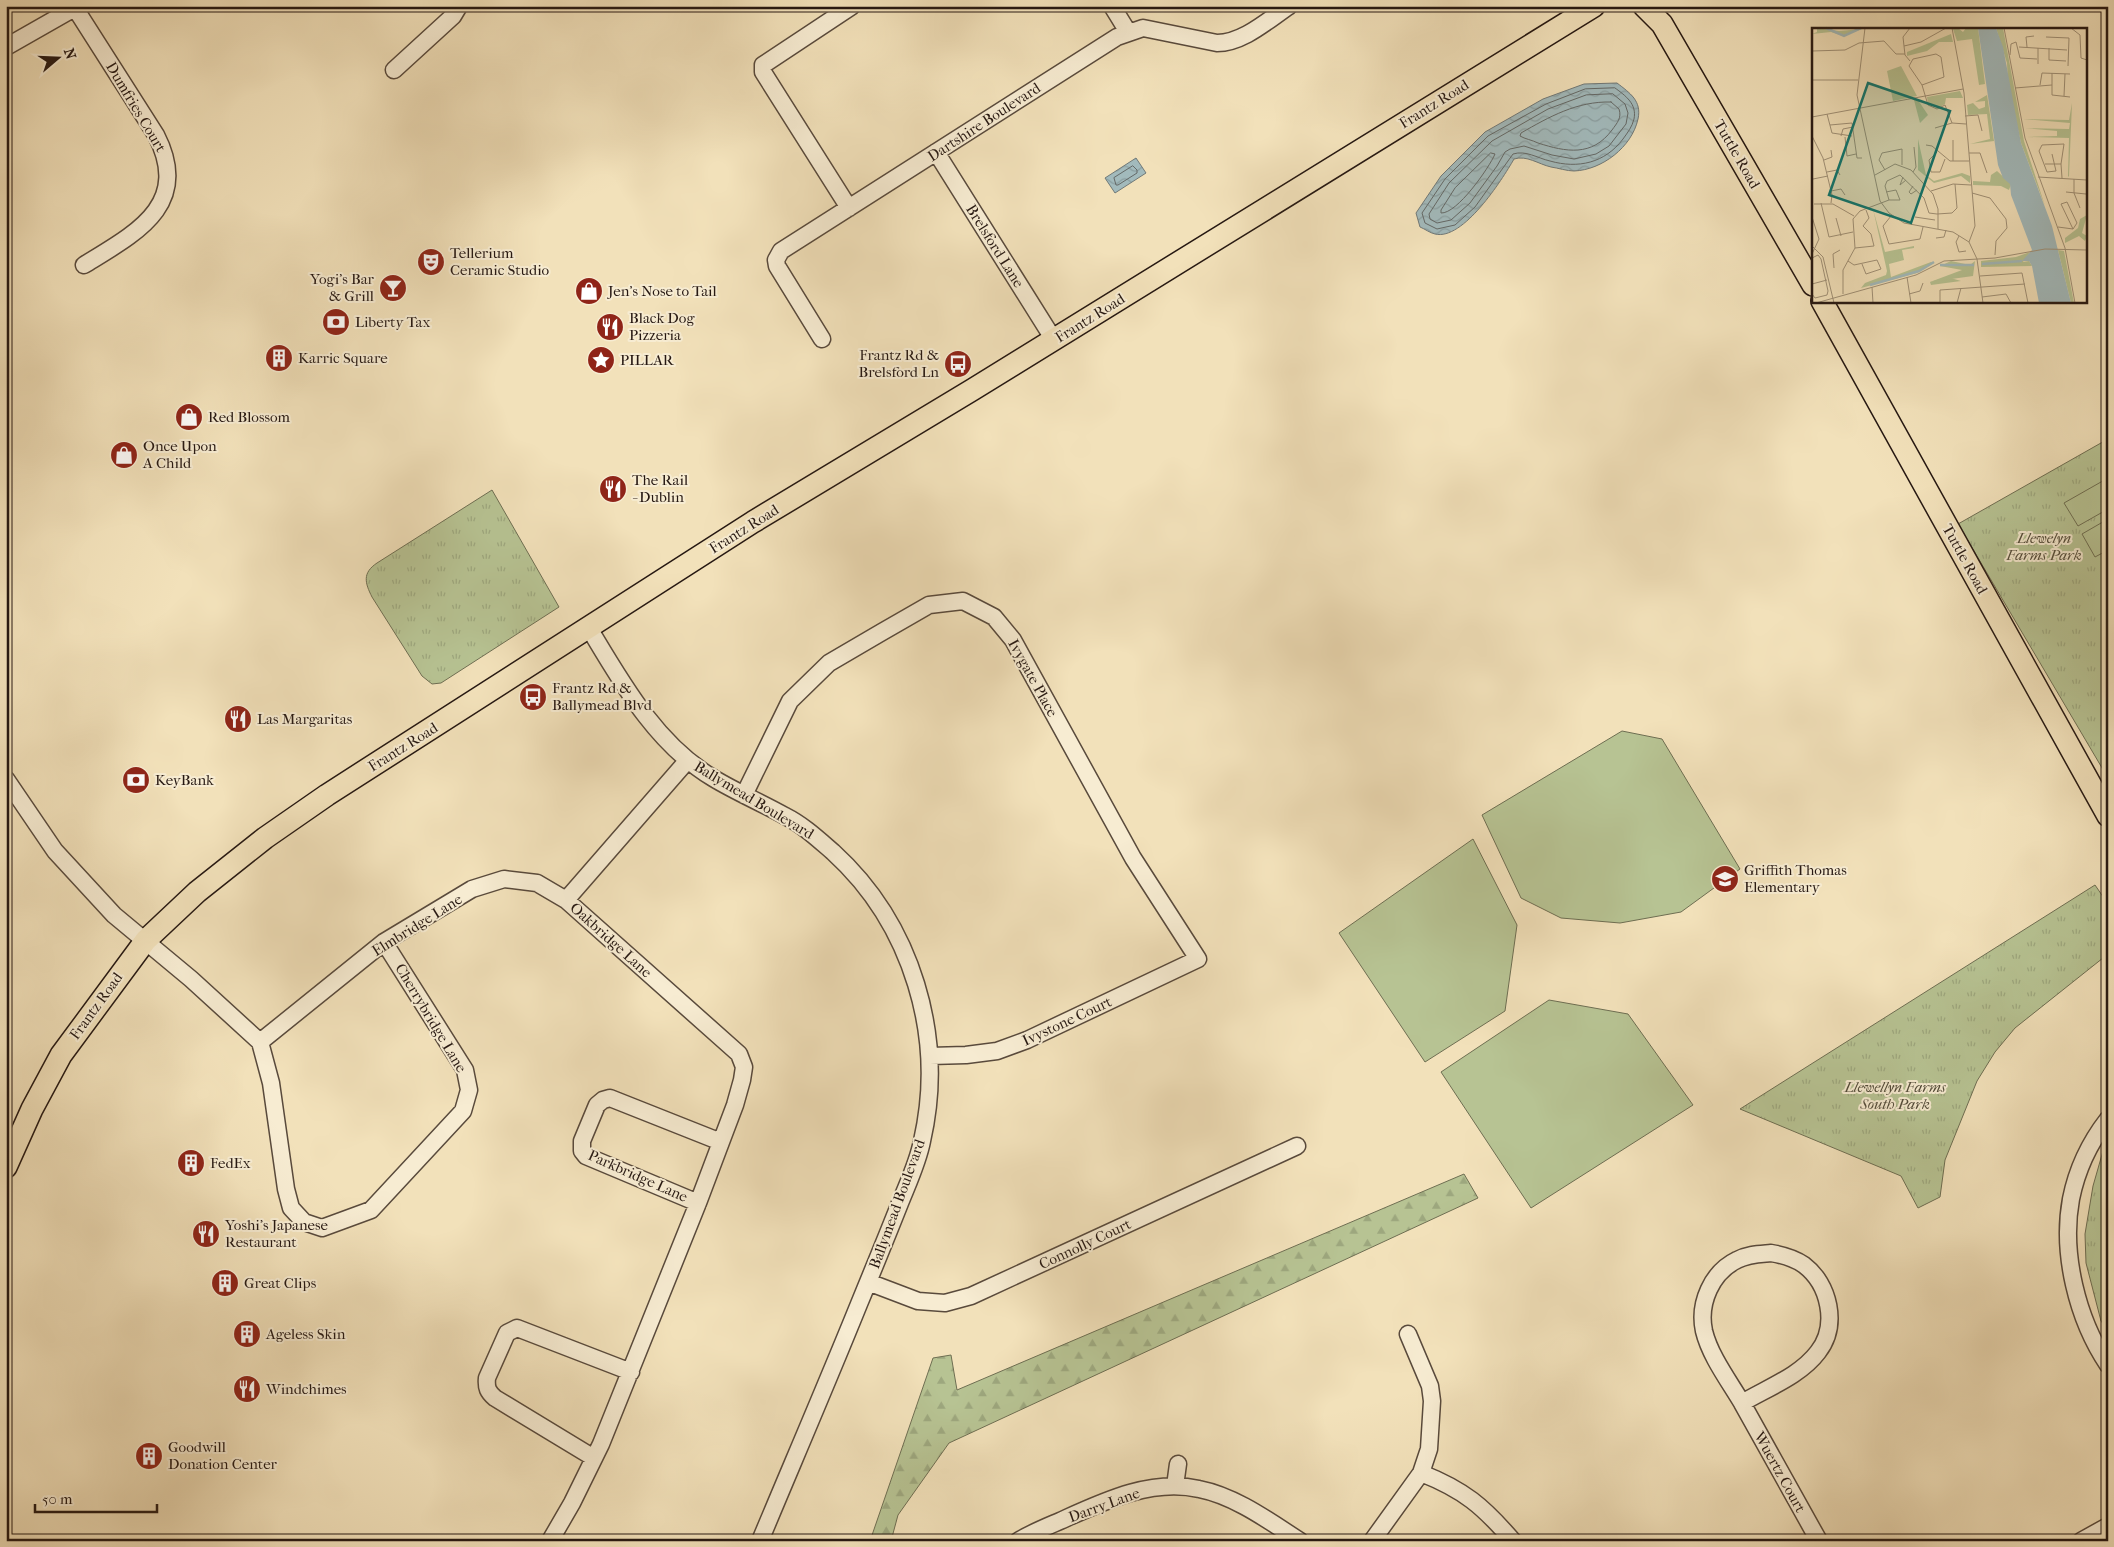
<svg xmlns="http://www.w3.org/2000/svg" width="2114" height="1547" font-family="'IM FELL French Canon',serif">
  <style>
    .grass { fill: url(#grass-tufts); stroke: #6e6e52 }
    .forest { fill: url(#forest-firs); stroke: #6e6e52 }
    .pitch { fill: #b7c393; stroke: #6e6e52 }
    .water { fill: url(#water-waves); stroke: #707978 }
    .lines { fill: none; stroke-linecap: round; stroke-linejoin: round }
    .shore { stroke: #646967; stroke-width: 1 }
    .minor-casing { stroke: #594a3c; stroke-width: 19 }
    .major-casing { stroke: #261812; stroke-width: 24 }
    .minor { stroke: #f7ecd2; stroke-width: 16 }
    .major { stroke: #f2e1ba; stroke-width: 21 }
    .labels { text-anchor: middle; dominant-baseline: central; stroke-width: 4; stroke-linejoin: round; paint-order: stroke }
    .street-label { font-size: 15px; fill: #261812; stroke: #f7ecd2 }
    .poi-label { font-size: 15px; fill: #261812; stroke: #f7ecd2; text-anchor: start }
    .park-label { font-size: 15px; font-style: italic; fill: #524b39; stroke: #f7ecd2 }
    .inset-river { fill: none; stroke: #a2babc; stroke-width: 2.5 }
    .inset-road { fill: none; stroke: #a09177; stroke-width: 1 }
    .view { fill: #0f766e; fill-opacity: 0.15; stroke: #0f766e; stroke-width: 2.5 }
    .inset-edge { fill: none; stroke: #261812; stroke-width: 2.5 }
  </style>
  <defs>
    <pattern id="grass-tufts" width="24" height="20" patternUnits="userSpaceOnUse" patternTransform="scale(1.25)"><rect width="24" height="20" fill="#b7c393"/><path d="M3 7l-1-3M5 7V3M7 7l1-3M15 17l-1-3M17 17v-4M19 17l1-3" fill="none" stroke="#9da77e"/></pattern>
    <pattern id="forest-firs" width="22" height="20" patternUnits="userSpaceOnUse" patternTransform="scale(1.25)"><rect width="22" height="20" fill="#b7c393"/><path d="M5 1l3.5 6h-7zM16 11l3.5 6h-7z" fill="#9da77e"/></pattern>
    <pattern id="water-waves" width="16" height="10" patternUnits="userSpaceOnUse" patternTransform="scale(1.25)"><rect width="16" height="10" fill="#a2babc"/><path d="M0 5q4-4 8 0t8 0" fill="none" stroke="#8b9fa1"/></pattern>
  </defs>
  <rect width="100%" height="100%" fill="#f2e1ba"/>
  <filter id="stains"><feTurbulence type="fractalNoise" baseFrequency=".004" numOctaves="4"/><feColorMatrix values="0 0 0 0 .2 0 0 0 0 .09 0 0 0 0 .02 0 0 0 .5 -.17"/></filter>
  <radialGradient id="worn" r=".72"><stop offset=".6" stop-color="#630" stop-opacity="0"/><stop offset="1" stop-color="#630" stop-opacity=".3"/></radialGradient>
  <path class="grass" d="M 2108,439 L 2108,778 L 1958,524 Z
    M 492,490 L 559,607 L 441,683 L 432,684 L 422,676 L 372,597 C 365,583 362,573 377,563 Z
    M 2095,885 L 2108,904 L 2108,954 L 2015,1028 L 1995,1052 L 1977,1081 L 1945,1160 L 1940,1197 L 1918,1208 L 1901,1176 L 1740,1109 Z
    M 2108,1142 L 2108,1331 L 2101,1321 L 2086,1263 L 2085,1234 L 2093,1186 L 2105,1144 Z"/>
  <path class="forest" d="M 1464,1174 L 1478,1198 L 949,1443 L 898,1515 L 891,1541 L 870,1541 L 933,1358 L 951,1355 L 957,1390 Z"/>
  <path class="pitch" d="M 2108,478 L 2108,509 L 2078,526 L 2064,503 Z
    M 2108,519 L 2108,550 L 2095,557 L 2082,534 Z
    M 1622,731 L 1662,739 L 1740,869 L 1681,912 L 1620,923 L 1561,918 L 1521,898 L 1482,815 Z
    M 1473,839 L 1517,925 L 1505,1011 L 1425,1062 L 1339,933 Z
    M 1549,1000 L 1628,1014 L 1693,1105 L 1531,1208 L 1441,1072 Z"/>
  <path class="water" d="M 1617,83 C 1630,93 1642,101 1638,119 C 1632,147 1602,170 1574,171 C 1567,171 1558,168 1551,167 C 1538,164 1527,155 1514,159 C 1502,180 1463,241 1435,234 C 1430,233 1425,229 1420,227 L 1416,213 L 1441,176 L 1485,132 L 1543,99 L 1584,84 Z
    M 1136,158 L 1146,173 L 1115,193 L 1105,178 Z"/>
  <g class="lines">
    <path class="shore" d="M 1615,88 C 1626,96 1637,104 1634,119 C 1632,127 1628,132 1623,139 C 1605,163 1578,169 1550,161 C 1537,158 1526,150 1513,154 L 1475,207 L 1455,225 L 1437,229 L 1425,223 L 1422,213 L 1445,179 L 1488,136 L 1546,104 L 1585,89 Z
      M 1613,94 L 1625,104 L 1628,113 L 1626,124 L 1609,146 L 1596,154 L 1574,159 L 1552,155 L 1524,146 L 1510,149 L 1505,152 L 1497,166 L 1470,203 L 1451,220 L 1437,223 L 1430,219 L 1429,214 L 1449,183 L 1492,141 L 1548,109 L 1586,95 Z
      M 1611,102 L 1619,109 C 1622,118 1617,123 1612,130 C 1592,157 1566,152 1538,143 C 1532,140 1525,139 1520,136 L 1521,133 C 1549,117 1577,101 1611,102 Z
      M 1491,153 L 1495,154 C 1489,168 1457,214 1441,213 L 1441,210 L 1455,188 Z
      M 1133,166 L 1137,170 L 1137,173 L 1118,185 L 1116,185 L 1114,178 Z"/>
    <g class="minor-casing">
      <path id="minor" d="M 1112,6 L 1128,32
        M 75,8 L 156,135 C 192,205 136,233 84,265
        M 6,47 L 78,6
        M 394,70 L 453,16 L 459,6
        M 936,152 L 1054,340
        M 849,208 L 763,72 L 763,65 L 852,6
        M 822,339 L 777,266 L 776,260 L 781,251 L 1117,37 L 1143,28 L 1217,43 C 1243,43 1268,20 1289,6
        M 589,628 C 622,683 656,744 713,778 C 736,792 762,803 785,816 C 803,825 818,839 833,852 C 912,924 946,1036 922,1141 C 918,1162 908,1183 900,1203 C 887,1236 873,1270 859,1304 C 827,1383 793,1462 760,1541
        M 6,779 L 55,851 L 114,915 L 191,979 L 260,1042 L 271,1083 L 286,1189 L 291,1208 L 304,1222 L 322,1228 L 371,1210 L 463,1111 L 469,1090 L 465,1070 L 384,942
        M 744,795 L 790,701 L 829,663 L 882,632 L 929,605 L 963,601 L 994,617 L 1013,640 L 1133,858 L 1198,959 L 1027,1040 L 997,1051 L 966,1055 L 930,1056
        M 566,900 L 687,761
        M 260,1042 L 384,942 L 472,889 L 504,879 L 537,883 L 566,900 L 739,1054 L 744,1067 L 742,1080 L 735,1105 L 698,1203 L 601,1444 L 572,1503 L 550,1541
        M 2108,1119 C 2090,1142 2077,1169 2071,1199 C 2061,1253 2077,1319 2108,1365
        M 698,1203 L 586,1156 L 582,1151 L 582,1141 L 597,1105 L 603,1100 L 610,1098 L 721,1142
        M 1771,1253 C 1783,1255 1794,1258 1804,1265 C 1829,1284 1839,1325 1818,1352 C 1800,1376 1767,1388 1742,1403 C 1729,1381 1710,1356 1704,1331 C 1698,1303 1712,1272 1737,1260 C 1748,1254 1760,1254 1771,1253 Z
        M 868,1282 L 918,1301 L 945,1303 L 971,1296 L 1297,1146
        M 1742,1403 L 1819,1541
        M 594,1458 L 495,1398 C 488,1392 486,1388 487,1378 L 507,1333 L 517,1328 L 631,1372
        M 1421,1473 C 1464,1490 1483,1506 1513,1541
        M 1175,1486 L 1178,1464
        M 1018,1541 C 1031,1533 1046,1527 1060,1521 C 1102,1502 1151,1478 1199,1489 C 1235,1496 1269,1521 1300,1541
        M 1372,1541 L 1421,1473 L 1429,1449 L 1432,1401 L 1430,1386 L 1408,1334
        M 2081,1541 L 2108,1526"/>
    </g>
    <g class="major-casing">
      <path id="major" d="M 1644,6 L 1662,24 L 1813,285
        M 1822,301 L 2108,816
        M 6,1167 L 32,1109 L 61,1055 L 146,940 L 197,892 L 265,838 L 327,795 L 753,522 L 972,390 L 1594,6"/>
    </g>
    <use href="#minor" class="minor"/>
    <use href="#major" class="major"/>
  </g>
  <defs>
    <g id="theatre-disc" transform="scale(1.4375)"><circle r="9.5" fill="#8f2418" stroke="#f7ecd2"/><path d="M-5-5.5Q0-4 5-5.5V0Q5 5 0 6Q-5 5-5 0ZM-3.3-2.5H-1v1.5H-3.3ZM1-2.5H3.3v1.5H1ZM-2.8 1Q0 5.5 2.8 1Z" fill="#fff"/></g>
    <g id="bar-disc" transform="scale(1.4375)"><circle r="9.5" fill="#8f2418" stroke="#f7ecd2"/><path d="M-6-5H6L.8 .8V4.5H3.5V6h-7V4.5H-.8V.8Z" fill="#fff"/></g>
    <g id="shop-disc" transform="scale(1.4375)"><circle r="9.5" fill="#8f2418" stroke="#f7ecd2"/><path d="M-5-2.5h2.3a2.7 3.5 0 0 1 5.4 0H5L5.5 6h-11ZM-1.5-2.5h3a1.5 2.3 0 0 0-3 0Z" fill="#fff"/></g>
    <g id="bank-disc" transform="scale(1.4375)"><circle r="9.5" fill="#8f2418" stroke="#f7ecd2"/><path d="M-6-4H6V4H-6ZM0-2.3a2.3 2.3 0 1 0 0 4.6a2.3 2.3 0 1 0 0-4.6Z" fill="#fff"/></g>
    <g id="restaurant-disc" transform="scale(1.4375)"><circle r="9.5" fill="#8f2418" stroke="#f7ecd2"/><path d="M-5-6h1v4h1v-4h1v4h1v-4h1v5L-1.5 .5V6h-2V.5L-5-1ZM5-6V6H3V1.5H1.5Q1.5-4 5-6Z" fill="#fff"/></g>
    <g id="building-disc" transform="scale(1.4375)"><circle r="9.5" fill="#8f2418" stroke="#f7ecd2"/><path d="M-4-6H4V6H1V3H-1V6H-4ZM-2.5-4.3h1.7v1.8h-1.7ZM.8-4.3h1.7v1.8H.8ZM-2.5-1h1.7V.8h-1.7ZM.8-1h1.7V.8H.8Z" fill="#fff"/></g>
    <g id="sight-disc" transform="scale(1.4375)"><circle r="9.5" fill="#8f2418" stroke="#f7ecd2"/><path d="M0-6L1.8-2.2L6-1.7L2.9 1.2L3.7 5.4L0 3.3L-3.7 5.4L-2.9 1.2L-6-1.7L-1.8-2.2Z" fill="#fff"/></g>
    <g id="bus-disc" transform="scale(1.4375)"><circle r="9.5" fill="#8f2418" stroke="#f7ecd2"/><path d="M-5-6H5V4H4V6H2V4H-2V6H-4V4H-5ZM-3.5-4V0h7V-4ZM-3.5 1.2v1.5H-2V1.2ZM2 1.2v1.5H3.5V1.2Z" fill="#fff"/></g>
    <g id="school-disc" transform="scale(1.4375)"><circle r="9.5" fill="#8f2418" stroke="#f7ecd2"/><path d="M0-5L7-2L0 1L-7-2ZM-4 1L0 2.5L4 1V4Q0 6-4 4Z" fill="#fff"/></g>
  </defs>
  <g fill-rule="evenodd">
    <use href="#theatre-disc" x="431" y="262"/>
    <use href="#bar-disc" x="393" y="288"/>
    <use href="#shop-disc" x="589" y="291"/>
    <use href="#bank-disc" x="336" y="322"/>
    <use href="#restaurant-disc" x="610" y="327"/>
    <use href="#building-disc" x="279" y="358"/>
    <use href="#sight-disc" x="601" y="360"/>
    <use href="#bus-disc" x="958" y="364"/>
    <use href="#shop-disc" x="189" y="417"/>
    <use href="#shop-disc" x="124" y="455"/>
    <use href="#restaurant-disc" x="613" y="489"/>
    <use href="#bus-disc" x="533" y="697"/>
    <use href="#restaurant-disc" x="238" y="719"/>
    <use href="#bank-disc" x="136" y="780"/>
    <use href="#school-disc" x="1725" y="879"/>
    <use href="#building-disc" x="191" y="1163"/>
    <use href="#restaurant-disc" x="206" y="1234"/>
    <use href="#building-disc" x="225" y="1283"/>
    <use href="#building-disc" x="247" y="1334"/>
    <use href="#restaurant-disc" x="247" y="1389"/>
    <use href="#building-disc" x="149" y="1456"/>
  </g>
  <g class="labels">
    <g class="street-label">
      <text transform="translate(1434 104) rotate(-32)">Frantz Road</text>
      <text transform="translate(136 107) rotate(59)">Dumfries Court</text>
      <text transform="translate(984 122) rotate(-33)">Dartshire Boulevard</text>
      <text transform="translate(1737 154) rotate(60)">Tuttle Road</text>
      <text transform="translate(995 246) rotate(58)">Brelsford Lane</text>
      <text transform="translate(1090 318) rotate(-32)">Frantz Road</text>
      <text transform="translate(744 529) rotate(-32)">Frantz Road</text>
      <text transform="translate(1965 559) rotate(61)">Tuttle Road</text>
      <text transform="translate(1033 678) rotate(61)">Ivygate Place</text>
      <text transform="translate(403 747) rotate(-32)">Frantz Road</text>
      <text transform="translate(754 800) rotate(31)">Ballymead Boulevard</text>
      <text transform="translate(417 925) rotate(-32)">Elmbridge Lane</text>
      <text transform="translate(611 940) rotate(42)">Oakbridge Lane</text>
      <text transform="translate(96 1006) rotate(-54)">Frantz Road</text>
      <text transform="translate(431 1018) rotate(59)">Cherrybridge Lane</text>
      <text transform="translate(1067 1021) rotate(-25)">Ivystone Court</text>
      <text transform="translate(638 1176) rotate(24)">Parkbridge Lane</text>
      <text transform="translate(897 1204) rotate(-70)">Ballymead Boulevard</text>
      <text transform="translate(1085 1244) rotate(-25)">Connolly Court</text>
      <text transform="translate(1780 1472) rotate(61)">Wuertz Court</text>
      <text transform="translate(1104 1505) rotate(-20)">Darry Lane</text>
    </g>
    <g class="poi-label">
      <text x="450" y="253">Tellerium<tspan x="450" dy="17">Ceramic Studio</tspan></text>
      <text x="374" y="279" text-anchor="end">Yogi's Bar<tspan x="374" dy="17">&amp; Grill</tspan></text>
      <text x="608" y="291">Jen's Nose to Tail</text>
      <text x="629" y="318">Black Dog<tspan x="629" dy="17">Pizzeria</tspan></text>
      <text x="355" y="322">Liberty Tax</text>
      <text x="939" y="355" text-anchor="end">Frantz Rd &amp;<tspan x="939" dy="17">Brelsford Ln</tspan></text>
      <text x="298" y="358">Karric Square</text>
      <text x="620" y="360">PILLAR</text>
      <text x="208" y="417">Red Blossom</text>
      <text x="143" y="446">Once Upon<tspan x="143" dy="17">A Child</tspan></text>
      <text x="632" y="480">The Rail<tspan x="632" dy="17">- Dublin</tspan></text>
      <text x="552" y="688">Frantz Rd &amp;<tspan x="552" dy="17">Ballymead Blvd</tspan></text>
      <text x="257" y="719">Las Margaritas</text>
      <text x="155" y="780">KeyBank</text>
      <text x="1744" y="870">Griffith Thomas<tspan x="1744" dy="17">Elementary</tspan></text>
      <text x="210" y="1163">FedEx</text>
      <text x="225" y="1225">Yoshi's Japanese<tspan x="225" dy="17">Restaurant</tspan></text>
      <text x="244" y="1283">Great Clips</text>
      <text x="266" y="1334">Ageless Skin</text>
      <text x="266" y="1389">Windchimes</text>
      <text x="168" y="1447">Goodwill<tspan x="168" dy="17">Donation Center</tspan></text>
    </g>
    <g class="park-label">
      <text x="2044" y="538">Llewelyn<tspan x="2044" dy="17">Farms Park</tspan></text>
      <text x="1895" y="1087">Llewellyn Farms<tspan x="1895" dy="17">South Park</tspan></text>
    </g>
  </g>
  <g transform="translate(1812 28)">
    <rect width="275" height="275" fill="#f2e1ba"/>
    <path d="M 89,38 L 105,68 L 81,73 L 75,43 ZM 148,63 L 151,70 L 134,70 L 133,76 L 126,80 L 116,76 L 115,69 ZM 111,71 L 106,72 L 116,87 L 108,95 L 102,72 ZM 135,249 L 149,253 L 119,257 L 118,254 Z" fill="#b7c393"/>
    <path d="M 5,0 L 27,3 L 50,1 L 31,8 L 19,4 L 0,6 L 5,4 ZM 146,0 L 151,4 L 154,0 L 166,0 L 173,56 L 167,57 L 160,11 L 145,13 L 141,1 ZM 184,0 L 191,0 L 212,113 L 233,178 L 209,115 L 196,57 L 195,35 ZM 139,6 L 141,14 L 127,14 L 115,23 L 95,28 L 95,24 ZM 175,67 L 182,113 L 158,116 L 178,111 L 175,86 L 156,87 L 155,77 L 161,75 L 167,81 L 173,79 L 173,73 L 163,74 ZM 260,75 L 257,148 L 256,149 L 257,110 L 215,109 L 245,108 L 245,103 L 213,100 L 257,101 L 258,95 L 211,91 L 257,92 ZM 106,111 L 114,147 L 122,153 L 150,145 L 158,148 L 158,155 L 149,148 L 122,155 L 106,142 ZM 185,143 L 199,156 L 197,162 L 189,158 L 161,157 L 161,153 L 178,154 L 179,147 ZM 61,181 L 73,224 L 102,218 L 102,220 L 90,222 L 92,232 L 77,236 L 79,249 L 119,234 L 122,235 L 105,245 L 49,260 L 53,255 L 74,247 L 75,243 ZM 275,187 L 270,205 L 275,208 L 273,213 L 267,208 L 253,215 L 253,210 L 266,200 L 268,191 ZM 246,222 L 252,223 L 262,275 L 259,275 ZM 218,224 L 211,234 L 217,233 L 220,238 L 169,239 L 169,233 L 204,229 ZM 139,233 L 158,237 L 163,233 L 161,248 L 118,254 L 150,242 L 128,238 Z" fill="#b7c393"/>
    <path d="M 166,0 L 184,0 L 191,19 L 209,115 L 240,198 L 259,275 L 227,275 L 220,238 L 217,233 L 210,233 L 220,222 L 199,167 L 198,156 L 191,150 L 186,137 Z" fill="#a2babc"/>
    <path class="inset-river" d="M 14,0 L 32,8 L 49,0M 170,236 L 210,233M 128,237 L 162,237M 58,257 L 107,243 L 122,234"/>
    <path class="inset-road" d="M 53,0 L 45,67 L 68,173 L 77,185 L 92,195 L 141,204 L 157,214 L 165,231 L 171,275M 140,0 L 152,65 L 163,198 L 157,214M 192,0 L 213,110 L 253,220 L 263,275M 259,0 L 268,7 L 269,30 L 275,32M 234,9 L 257,10 L 256,38M 92,18 L 109,14 L 134,0M 207,19 L 255,22M 215,19 L 214,9 L 222,8M 237,20 L 237,32 L 254,33M 0,23 L 33,22 L 47,15 L 72,13 L 84,26 L 93,26M 124,26 L 101,31 L 97,38 L 110,57 L 116,77 L 125,81 L 133,77M 198,27 L 199,16 L 204,14 L 208,30 L 225,31M 98,33 L 93,27 L 91,9 L 98,0M 226,36 L 226,20M 240,45 L 240,67 L 258,69M 0,52 L 46,52M 110,57 L 132,49 L 129,29 L 124,26M 228,57 L 230,45 L 258,46M 203,60 L 240,57M 252,68 L 253,46M 133,77 L 140,95 L 154,96M 15,86 L 20,105 L 40,108M 153,88 L 166,87 L 170,103M 0,89 L 151,61M 18,97 L 40,95 L 45,130 L 50,130M 123,100 L 140,95M 0,108 L 11,130 L 20,167 L 19,175M 29,108 L 31,101 L 41,99M 33,109 L 35,128 L 44,126M 114,117 L 120,118 L 138,133 L 157,133M 125,124 L 117,132 L 119,144 L 128,144 L 133,131M 157,125 L 168,125 L 175,145M 240,126 L 244,143 L 235,144 L 227,123 L 230,117 L 252,116 L 249,136M 12,132 L 20,129 L 19,122M 141,133 L 141,112M 233,136 L 249,136 L 250,150M 73,142 L 67,132 L 70,125 L 90,121 L 90,137M 15,144 L 25,142 L 28,147M 101,144 L 104,139 L 102,119M 63,147 L 83,136 L 99,142 L 121,166 L 126,181 L 126,201M 91,149 L 88,157 L 94,152M 226,149 L 275,152M 1,151 L 16,148M 262,151 L 262,165 L 268,180M 75,153 L 88,147 L 112,170 L 117,185 L 125,186 L 140,185 L 145,180 L 143,156M 75,153 L 73,158 L 77,172M 101,158 L 97,164 L 99,166 L 105,162M 19,163 L 29,161 L 33,167M 119,163 L 141,156 L 159,157M 254,164 L 274,166M 160,165 L 178,170 L 194,191 L 195,200 L 184,213 L 183,227M 255,174 L 265,195 L 261,201 L 249,176 ZM 9,175 L 17,209 L 41,204M 2,176 L 21,176 L 42,188M 79,188 L 71,198 L 77,216 L 108,211 L 111,199M 0,189 L 7,211 L 0,226M 103,189 L 123,192M 24,190 L 29,208M 246,199 L 261,201M 147,208 L 144,214 L 147,224 L 154,223M 124,210 L 132,209 L 134,202M 0,218 L 11,229 L 22,275M 43,220 L 62,218 L 59,206 L 51,198 L 57,190 L 54,182M 0,230 L 6,227 L 9,231 L 16,263 L 15,267 L 3,270 L 0,266M 36,233 L 42,237 L 65,232 L 69,241 L 54,246 L 50,236M 22,240 L 21,226 L 28,222M 168,248 L 210,245 L 216,275M 95,249 L 99,275M 0,256 L 15,252M 60,259 L 61,275M 31,266 L 31,242 L 43,220 L 41,191 L 48,183 L 77,172 L 88,172 L 84,162 L 74,164M 97,266 L 108,263 L 111,255M 170,269 L 194,266 L 199,275M 4,275 L 104,247 L 132,233 L 183,230 L 233,221 L 275,222M 128,275 L 128,262 L 213,256M 145,275 L 149,260"/>
    <path class="view" d="M 56,55 L 138,83 L 99,195 L 17,167 Z"/>
    <rect width="275" height="275" class="inset-edge"/>
  </g>
  <rect width="2114" height="1547" fill="none" stroke="#f2e1ba" stroke-width="25"/>
  <rect x="8" y="8" width="2099" height="1532" fill="none" stroke="#261812" stroke-width="2.5"/>
  <rect x="12" y="12" width="2089" height="1522" fill="none" stroke="#261812"/>
  <g transform="translate(58 58) rotate(71)" stroke="#f7ecd2" stroke-width="4" paint-order="stroke">
  <path d="M0-4L9 19L0 12L-9 19Z" fill="#261812"/>
  <text y="-8" font-size="14" font-weight="bold" text-anchor="middle" fill="#261812">N</text>
  </g>
  <path d="M35 1504v8h122v-8" fill="none" stroke="#261812" stroke-width="2.5"/>
  <text x="42" y="1504" font-size="15" fill="#261812" stroke="#f7ecd2" stroke-width="4" paint-order="stroke">50 m</text>
  <rect width="100%" height="100%" filter="url(#stains)"/>
  <rect width="100%" height="100%" fill="url(#worn)"/>
</svg>
